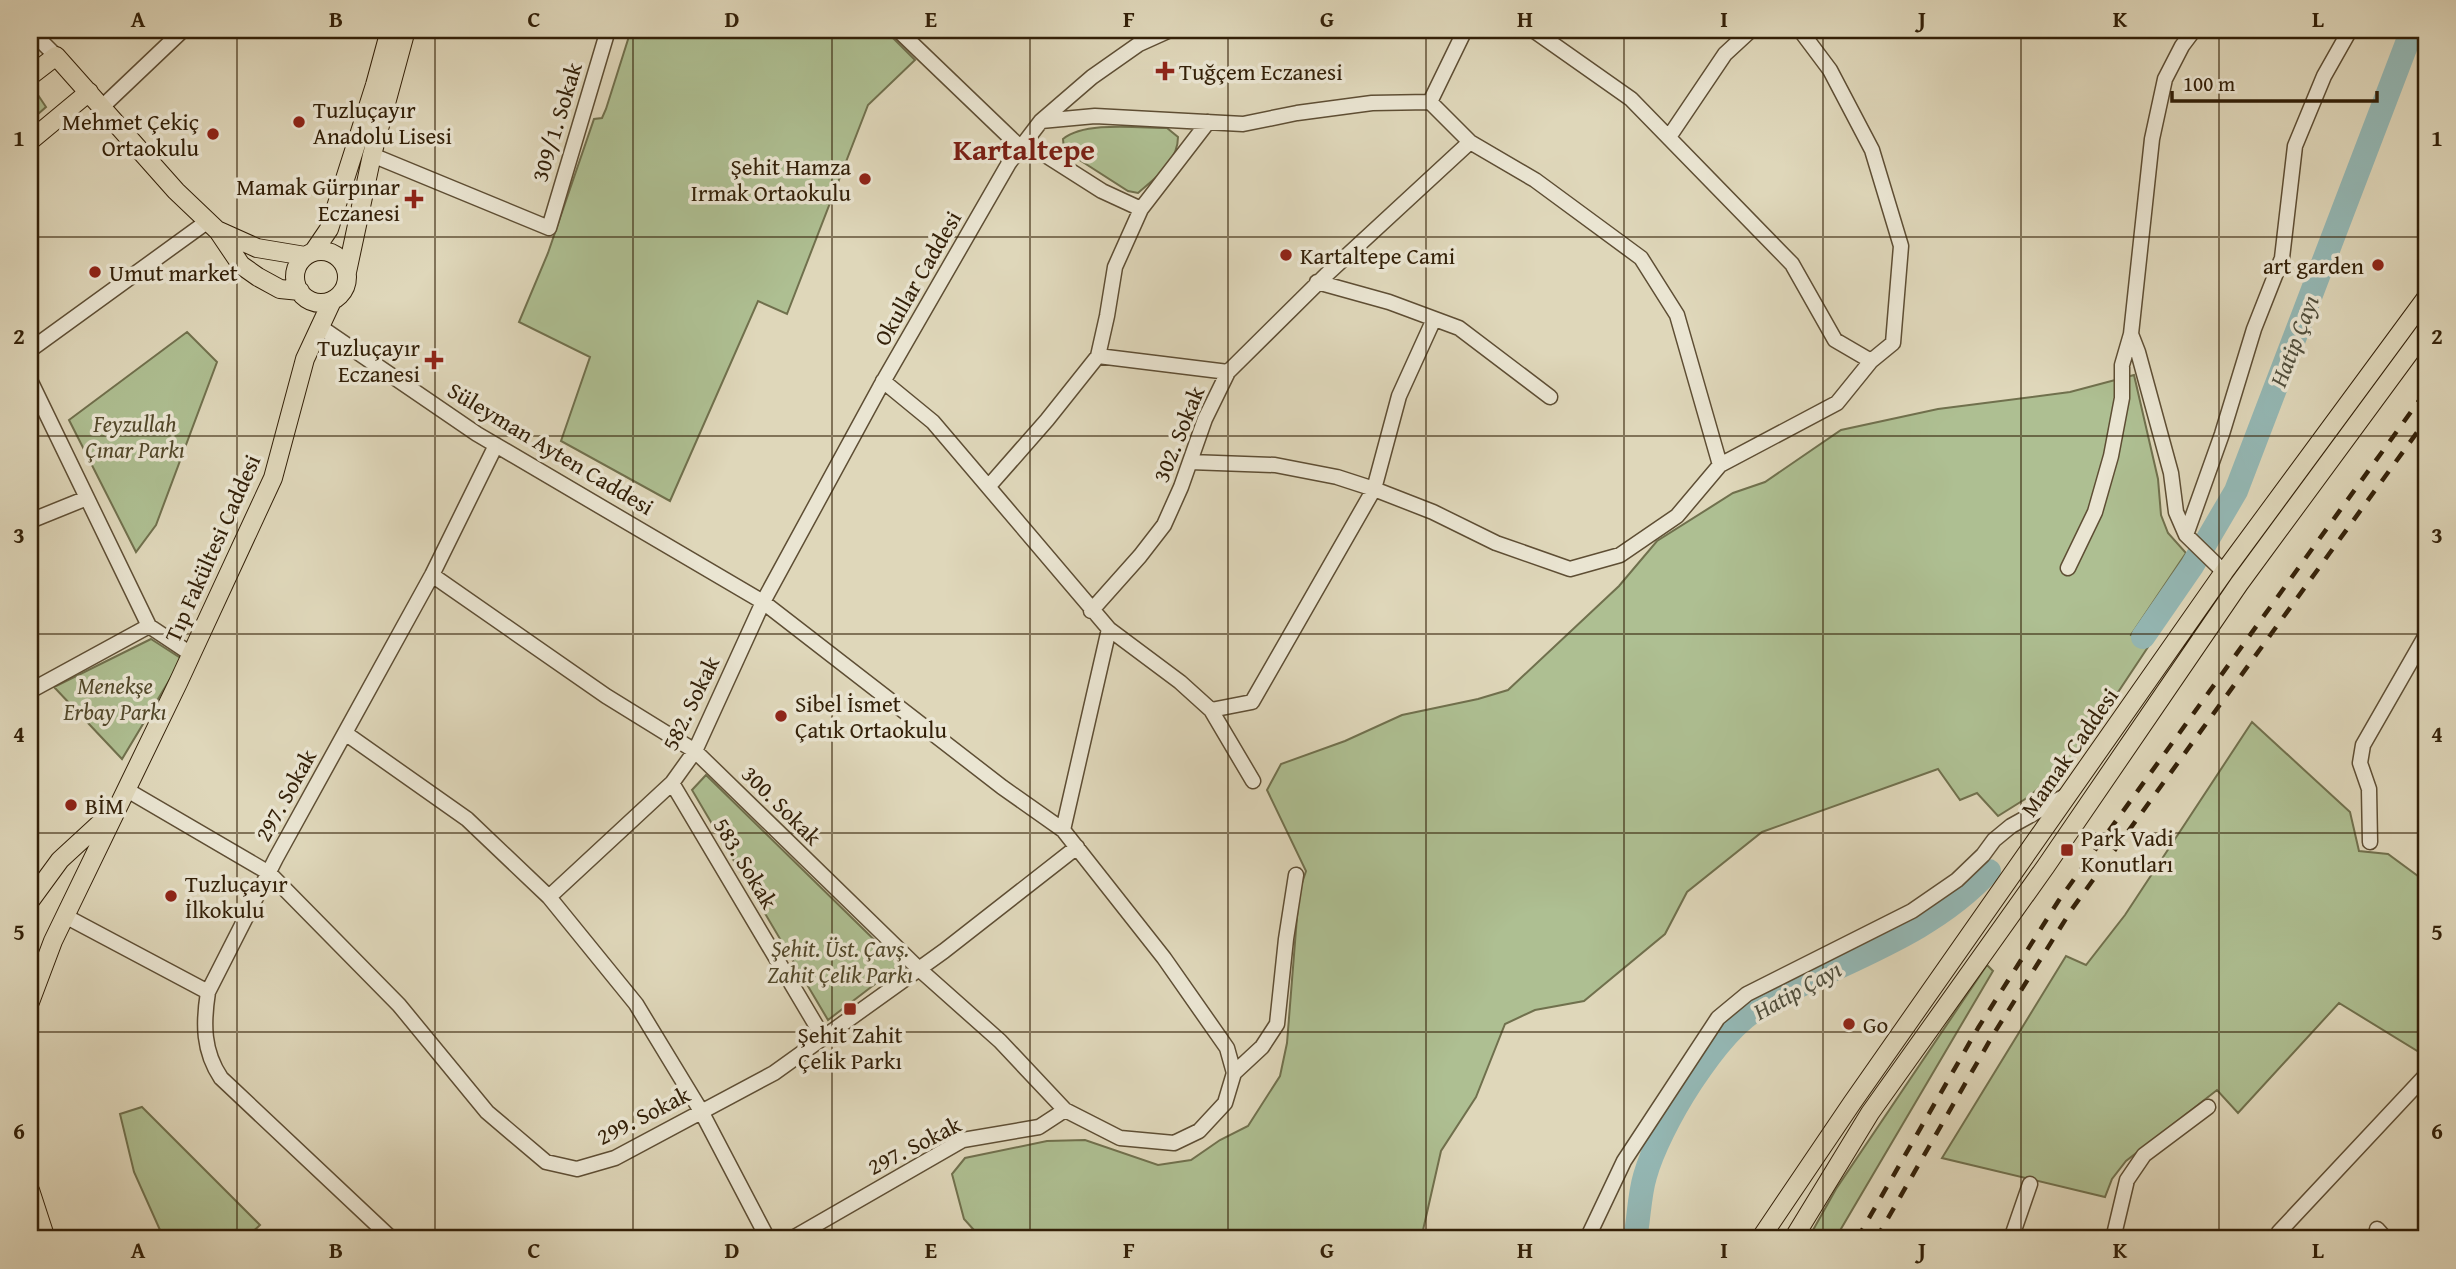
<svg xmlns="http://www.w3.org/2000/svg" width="2456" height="1269" font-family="'Gentium Book Plus',serif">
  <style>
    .green { fill: #aebf92; stroke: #70704d; stroke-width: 2 }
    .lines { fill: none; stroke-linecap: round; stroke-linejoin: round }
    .river { stroke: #94b8b5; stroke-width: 24 }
    .minor-casing { stroke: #5e4e34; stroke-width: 17 }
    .major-casing { stroke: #332008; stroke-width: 20 }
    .minor { stroke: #eae5d2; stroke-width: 14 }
    .major { stroke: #dfd7ba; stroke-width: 18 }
    .rail { stroke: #332008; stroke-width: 4.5; stroke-dasharray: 12 12; stroke-linecap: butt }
    .grid { fill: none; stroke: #332008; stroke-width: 2; stroke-opacity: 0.55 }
    .poi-dot { fill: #8f2418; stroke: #eae5d2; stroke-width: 2.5 }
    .labels { text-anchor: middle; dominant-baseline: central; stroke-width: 7; stroke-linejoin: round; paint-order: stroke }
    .poi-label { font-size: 23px; fill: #332008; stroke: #eae5d2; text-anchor: start }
    .street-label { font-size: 23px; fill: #332008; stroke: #eae5d2 }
    .park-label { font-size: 23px; font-style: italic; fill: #52482a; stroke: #eae5d2 }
    .water-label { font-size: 24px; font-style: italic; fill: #504e3c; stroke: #eae5d2 }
    .district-label { font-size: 30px; font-weight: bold; fill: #7a1f14; stroke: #eae5d2 }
    .neatline { fill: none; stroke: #332008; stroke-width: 2.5 }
    .grid-label { font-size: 23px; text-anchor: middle; font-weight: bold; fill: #332008 }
  </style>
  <rect width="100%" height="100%" fill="#dfd7ba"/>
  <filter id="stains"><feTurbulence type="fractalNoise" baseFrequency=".00286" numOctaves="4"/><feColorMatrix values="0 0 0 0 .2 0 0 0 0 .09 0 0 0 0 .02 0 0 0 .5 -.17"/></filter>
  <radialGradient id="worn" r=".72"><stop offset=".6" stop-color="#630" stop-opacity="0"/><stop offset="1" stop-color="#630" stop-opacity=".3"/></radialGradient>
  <path class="green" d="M 631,30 L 885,30 L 915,60 L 868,105 L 787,314 L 758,301 L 670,501 L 561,441 L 590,357 L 519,322 L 548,253 L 594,119 L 602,118 L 606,109 Z
    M 38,95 L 46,107 L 30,121 L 30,101 Z
    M 1167,128 L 1178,137 C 1178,162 1155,178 1138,193 L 1128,191 L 1064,150 L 1063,139 C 1085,121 1139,128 1167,128 Z
    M 187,332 L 217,362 L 156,525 L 136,552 L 69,420 Z
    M 2134,375 L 2158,479 L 2161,515 L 2168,533 L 2186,553 L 2131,635 L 2148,647 L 2077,754 L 2030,796 L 1998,816 L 1977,793 L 1960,800 L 1938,769 L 1762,832 L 1687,892 L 1665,934 L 1584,1001 L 1535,1010 L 1505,1024 L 1476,1097 L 1441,1151 L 1421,1239 L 1304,1239 L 1300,1237 L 1296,1239 L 982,1239 L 964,1219 L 952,1174 L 965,1158 L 1047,1141 L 1085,1140 L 1158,1165 L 1191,1160 L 1220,1140 L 1248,1126 L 1280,1076 L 1287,1043 L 1299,892 L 1306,871 L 1267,790 L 1281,764 L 1345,741 L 1402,715 L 1478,699 L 1508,690 L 1619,586 L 1657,541 L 1733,493 L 1765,482 L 1841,430 L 1938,409 L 2070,392 Z
    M 151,639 L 182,659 L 122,759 L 54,687 Z
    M 2252,722 L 2350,812 L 2359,851 L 2388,854 L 2426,882 L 2426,1034 L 2419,1052 L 2339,1003 L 2238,1113 L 2217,1090 L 2126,1161 L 2112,1179 L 2105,1197 L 1942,1158 L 2066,956 L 2086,965 L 2125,915 Z
    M 706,775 L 900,965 L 828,1020 L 692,790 Z
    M 1987,965 L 1993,971 L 1835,1239 L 1808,1239 L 1836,1189 Z
    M 142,1107 L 260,1225 L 245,1239 L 164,1239 L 134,1172 L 120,1114 Z"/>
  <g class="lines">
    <path class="river" d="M 2143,637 L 2192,566 L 2236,491 L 2412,30
      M 1635,1239 C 1639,1219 1639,1196 1645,1176 C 1659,1126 1716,1032 1761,1006 C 1837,962 1928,938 1989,871"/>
    <g class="minor-casing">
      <path id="minor" d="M 30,30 L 56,56
        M 898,30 L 1021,148
        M 1533,30 L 1631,99 L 1792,264 L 1835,340 L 1871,361 L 1893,343 L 1901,246 L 1872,150 L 1830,70 L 1800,30
        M 2194,30 L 2182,46 L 2165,79 L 2152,139 L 2131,334 L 2138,352 L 2171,473 L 2176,512 L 2186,535 L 2224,572
        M 1430,102 L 1465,30
        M 102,107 L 183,30
        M 1041,121 L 1095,116 L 1243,124 L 1297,113 L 1372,103 L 1430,102 L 1470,142 L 1535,180 L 1641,258 L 1677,315 L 1720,465
        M 1669,137 L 1725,54 L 1751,30
        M 1025,142 L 1102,191 L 1141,209
        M 372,155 L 549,228 L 608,30
        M 1317,282 L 1389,302 L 1459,328 L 1550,397
        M 319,326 L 477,434 L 763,602 L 1002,787 L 1063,830 L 1164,958 L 1227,1048 L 1234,1073 L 1225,1103 L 1199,1131 L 1174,1143 L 1120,1138 L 1065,1110 L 1000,1041 L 919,969 L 695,751 L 606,696 L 432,575
        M 30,350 L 208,221
        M 1098,356 L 1228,372
        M 30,380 L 149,626
        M 883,381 L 933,422 L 1109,629 L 1180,682 L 1211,710 L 1253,781
        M 1190,462 L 1275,465 L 1337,477 L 1374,489 L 1433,512 L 1496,543 L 1570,569 L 1620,555 L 1677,516 L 1720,465 L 1837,403 L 1871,361
        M 989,486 L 1047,420 L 1098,356 L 1107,316 L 1115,267 L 1141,209 L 1208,122
        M 30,521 L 87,498
        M 2186,535 L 2222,434 L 2254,329 L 2282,258 L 2295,146 L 2324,76 L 2350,30
        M 2068,568 L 2095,512 L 2111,456 L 2122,398 L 2122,365 L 2131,334
        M 1091,611 L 1140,556 L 1164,525 L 1181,487 L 1205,419 L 1228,372 L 1326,275 L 1470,142
        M 30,691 L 149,626 L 191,654
        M 1211,710 L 1252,702 L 1374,489 L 1399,396 L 1434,319
        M 345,733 L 467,819 L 549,897 L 636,1004 L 701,1111 L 768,1239
        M 672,783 L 823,1037
        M 127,790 L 269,873 L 399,1005 L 487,1112 L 546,1162 L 577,1169 L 615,1158 L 774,1073 L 944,951 L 1077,847
        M 1063,830 L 1109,629
        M 2370,842 L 2369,789 L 2360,763 L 2363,745 L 2426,635
        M 549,897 L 672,783 L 695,751 L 763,602 L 880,387 L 1009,163 L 1041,121 L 1092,77 L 1139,44 L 1170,30
        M 65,916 L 208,992
        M 30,962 L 44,964
        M 1234,1073 L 1262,1047 L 1277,1024 L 1286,939 L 1296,875
        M 2377,1229 L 2386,1239
        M 392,1239 L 221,1078 C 203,1051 203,1024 208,992 L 276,858 L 432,575 L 496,445
        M 791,1239 L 963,1140 L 1039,1127 L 1065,1110
        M 1587,1239 L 1624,1161 L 1718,1018 L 1747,994 L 1912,911 L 1957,880 L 1983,855 L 1994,840 L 2011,826 L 2065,796
        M 2011,1239 L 2030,1184
        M 2113,1239 L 2127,1180 L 2144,1155 L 2208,1107
        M 2277,1239 L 2279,1232 L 2426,1075"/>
    </g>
    <g class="major-casing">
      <path id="major" d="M 30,76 L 56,56 L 176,191 L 218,231 L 241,265 L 258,277 L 280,289 L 300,291
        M 30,141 L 89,92
        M 219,231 L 257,248 L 305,256
        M 314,251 L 329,229 L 375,85 L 390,30
        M295 277a26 26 0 1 1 52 0a26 26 0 1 1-52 0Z
        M 347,272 L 372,155 L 406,30
        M 30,901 L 60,860 L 110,814
        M 30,1002 L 53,941 L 178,683 L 273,478 L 305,359 L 332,301
        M 30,1190 L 46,1239
        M 1760,1239 L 1852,1103 L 2224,572 L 2426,298
        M 1793,1239 L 1870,1113 L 2046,866 L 2239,584 L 2426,330"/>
    </g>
    <use href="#minor" class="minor"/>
    <use href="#major" class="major"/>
    <path class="rail" d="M 1857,1239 L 1978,1028 L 2059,900 L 2426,391
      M 1876,1239 L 1993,1035 L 2072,909 L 2426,420"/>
  </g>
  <path class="grid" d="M 237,30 L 237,1239M 435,30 L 435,1239M 633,30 L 633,1239M 832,30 L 832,1239M 1030,30 L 1030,1239M 1228,30 L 1228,1239M 1426,30 L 1426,1239M 1624,30 L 1624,1239M 1823,30 L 1823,1239M 2021,30 L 2021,1239M 2219,30 L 2219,1239M 30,237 L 2426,237M 30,436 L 2426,436M 30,634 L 2426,634M 30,833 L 2426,833M 30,1032 L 2426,1032"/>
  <g class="poi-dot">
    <path d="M1161.5 60.5h7v7h7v7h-7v7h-7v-7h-7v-7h7z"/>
    <circle cx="299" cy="122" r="7"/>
    <circle cx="213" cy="134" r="7"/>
    <circle cx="865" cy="179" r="7"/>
    <path d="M410.5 188.5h7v7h7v7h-7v7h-7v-7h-7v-7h7z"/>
    <circle cx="1286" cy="255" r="7"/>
    <circle cx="2378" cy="265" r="7"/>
    <circle cx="95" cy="272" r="7"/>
    <path d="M430.5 349.5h7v7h7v7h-7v7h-7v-7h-7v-7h7z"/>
    <circle cx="781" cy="716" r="7"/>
    <circle cx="71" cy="805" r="7"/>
    <rect x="2060" y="843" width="14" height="14" rx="3.5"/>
    <circle cx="171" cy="896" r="7"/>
    <rect x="843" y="1002" width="14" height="14" rx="3.5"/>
    <circle cx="1849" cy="1024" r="7"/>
  </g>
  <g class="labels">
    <g class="poi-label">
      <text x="1179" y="71">Tuğçem Eczanesi</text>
      <text x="313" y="109">Tuzluçayır<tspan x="313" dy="26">Anadolu Lisesi</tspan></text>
      <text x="199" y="121" text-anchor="end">Mehmet Çekiç<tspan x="199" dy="26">Ortaokulu</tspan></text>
      <text x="851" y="166" text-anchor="end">Şehit Hamza<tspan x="851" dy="26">Irmak Ortaokulu</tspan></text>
      <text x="400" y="186" text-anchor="end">Mamak Gürpınar<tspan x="400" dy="26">Eczanesi</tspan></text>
      <text x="1300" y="255">Kartaltepe Cami</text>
      <text x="2364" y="265" text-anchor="end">art garden</text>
      <text x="109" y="272">Umut market</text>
      <text x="420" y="347" text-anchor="end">Tuzluçayır<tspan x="420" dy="26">Eczanesi</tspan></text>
      <text x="795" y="703">Sibel İsmet<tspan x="795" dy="26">Çatık Ortaokulu</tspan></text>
      <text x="85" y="805">BİM</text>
      <text x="2081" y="837">Park Vadi<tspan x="2081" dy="26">Konutları</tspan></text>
      <text x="185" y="883">Tuzluçayır<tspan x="185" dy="26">İlkokulu</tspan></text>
      <text x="1863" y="1024">Go</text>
      <text x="850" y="1034" text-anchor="middle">Şehit Zahit<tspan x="850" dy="26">Çelik Parkı</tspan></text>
    </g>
    <g class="street-label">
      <text transform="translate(556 122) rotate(-73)">309/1. Sokak</text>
      <text transform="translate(917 278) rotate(-60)">Okullar Caddesi</text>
      <text transform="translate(1178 434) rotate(-68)">302. Sokak</text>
      <text transform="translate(551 448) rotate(31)">Süleyman Ayten Caddesi</text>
      <text transform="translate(212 548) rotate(-66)">Tıp Fakültesi Caddesi</text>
      <text transform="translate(690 703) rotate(-64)">582. Sokak</text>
      <text transform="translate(2069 752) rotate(-55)">Mamak Caddesi</text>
      <text transform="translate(285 795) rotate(-61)">297. Sokak</text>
      <text transform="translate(782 805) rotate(45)">300. Sokak</text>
      <text transform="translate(746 863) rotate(59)">583. Sokak</text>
      <text transform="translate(643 1115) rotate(-27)">299. Sokak</text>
      <text transform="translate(914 1145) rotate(-27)">297. Sokak</text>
    </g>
    <g class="park-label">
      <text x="135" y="423">Feyzullah<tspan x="135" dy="26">Çınar Parkı</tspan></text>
      <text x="115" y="685">Menekşe<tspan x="115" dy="26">Erbay Parkı</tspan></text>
      <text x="840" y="948">Şehit. Üst. Çavş.<tspan x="840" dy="26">Zahit Çelik Parkı</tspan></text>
    </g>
    <g class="water-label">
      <text transform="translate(2294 341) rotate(-69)">Hatip Çayı</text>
      <text transform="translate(1797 990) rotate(-29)">Hatip Çayı</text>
    </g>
    <g class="district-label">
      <text x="1024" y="149">Kartaltepe</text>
    </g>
  </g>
  <rect width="2456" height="1269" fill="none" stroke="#dfd7ba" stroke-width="77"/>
  <path d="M2172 91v10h205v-10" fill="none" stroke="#332008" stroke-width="3.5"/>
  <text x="2183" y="91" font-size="21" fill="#332008" stroke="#eae5d2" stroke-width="5" paint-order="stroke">100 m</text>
  <rect x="38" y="38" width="2380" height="1192" class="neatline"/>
  <g class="grid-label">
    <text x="138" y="27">A</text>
    <text x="336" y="27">B</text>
    <text x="534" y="27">C</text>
    <text x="732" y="27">D</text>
    <text x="931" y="27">E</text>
    <text x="1129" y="27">F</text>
    <text x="1327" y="27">G</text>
    <text x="1525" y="27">H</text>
    <text x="1724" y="27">I</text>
    <text x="1922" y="27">J</text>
    <text x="2120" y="27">K</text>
    <text x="2318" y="27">L</text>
    <text x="19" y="146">1</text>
    <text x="2437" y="146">1</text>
    <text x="19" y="344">2</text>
    <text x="2437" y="344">2</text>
    <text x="19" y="543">3</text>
    <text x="2437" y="543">3</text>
    <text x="19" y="742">4</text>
    <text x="2437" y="742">4</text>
    <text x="19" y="940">5</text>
    <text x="2437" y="940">5</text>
    <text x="19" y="1139">6</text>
    <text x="2437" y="1139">6</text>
    <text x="138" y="1258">A</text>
    <text x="336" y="1258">B</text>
    <text x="534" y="1258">C</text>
    <text x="732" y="1258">D</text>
    <text x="931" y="1258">E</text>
    <text x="1129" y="1258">F</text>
    <text x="1327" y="1258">G</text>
    <text x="1525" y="1258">H</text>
    <text x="1724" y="1258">I</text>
    <text x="1922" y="1258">J</text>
    <text x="2120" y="1258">K</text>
    <text x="2318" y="1258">L</text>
  </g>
  <rect width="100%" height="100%" filter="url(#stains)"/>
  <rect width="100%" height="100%" fill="url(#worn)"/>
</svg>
